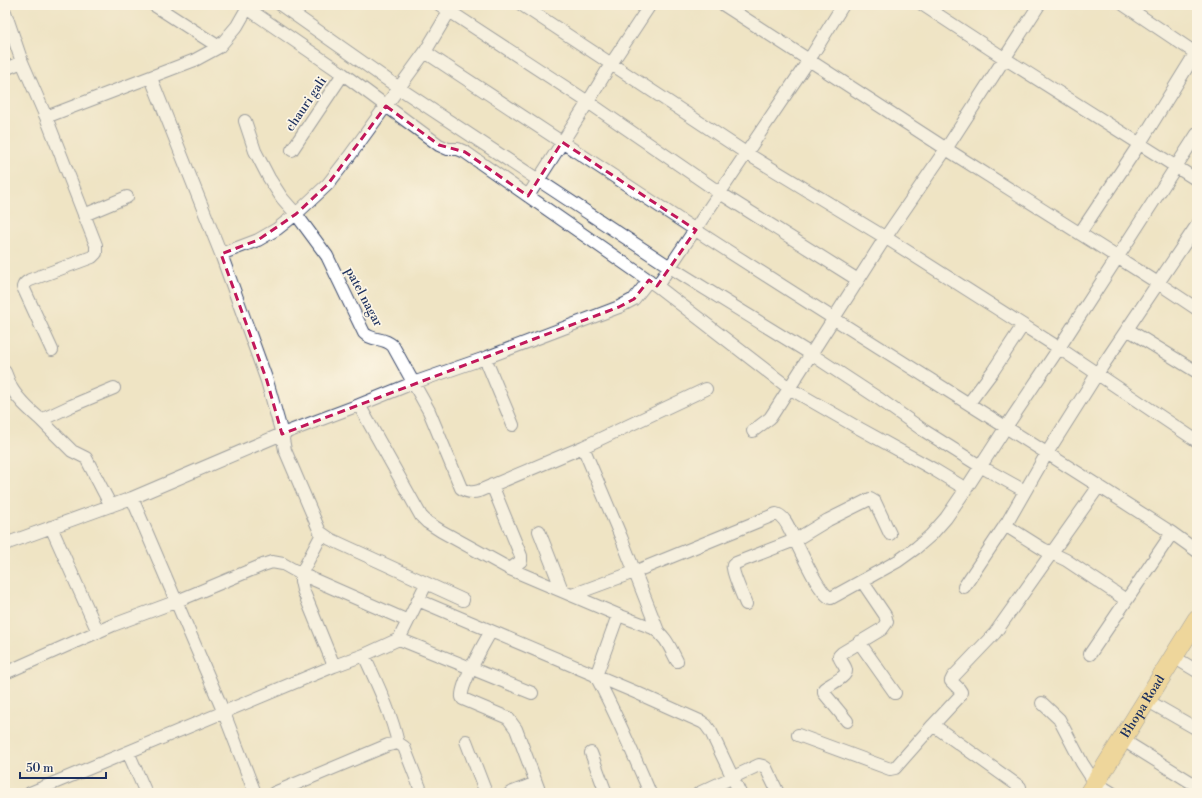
<svg xmlns="http://www.w3.org/2000/svg" width="1202" height="798" font-family="'Libre Bodoni',serif">
  <style>
    .lines { fill: none; stroke-linecap: round; stroke-linejoin: round }
    .street-casing { stroke: #3b4a6d; stroke-width: 14 }
    .primary-casing { stroke: #3b4a6d; stroke-width: 20 }
    .street { stroke: #fff; stroke-width: 12 }
    .primary { stroke: #eec569; stroke-width: 19 }
    .marked { fill: none; stroke: #c2185b; stroke-width: 3; stroke-dasharray: 8 5; stroke-linejoin: round }
    .labels { text-anchor: middle; dominant-baseline: central; stroke-width: 3.5; stroke-linejoin: round; paint-order: stroke }
    .street-label { font-size: 13px; fill: #1b2f5e; stroke: #fcf5e5 }
  </style>
  <rect width="100%" height="100%" fill="#fcf5e5"/>
  <filter id="ink" filterUnits="userSpaceOnUse"><feTurbulence type="fractalNoise" baseFrequency=".025" numOctaves="2"/><feDisplacementMap in="SourceGraphic" scale="8" xChannelSelector="R" yChannelSelector="G"/><feConvolveMatrix kernelMatrix="1 2 1 2 8 2 1 2 1" color-interpolation-filters="sRGB"/></filter>
  <filter id="wash" filterUnits="userSpaceOnUse"><feTurbulence type="fractalNoise" baseFrequency=".012" numOctaves="4" result="noise"/><feDisplacementMap in="SourceGraphic" scale="16" xChannelSelector="R" yChannelSelector="G"/><feGaussianBlur stdDeviation="0.9" result="paint"/><feColorMatrix in="noise" values="0 0 0 0 0 0 0 0 0 0 0 0 0 0 0 0 0 1.4 0 .05"/><feComposite in="paint" operator="in"/></filter>
  <g filter="url(#wash)">
    <rect width="100%" height="100%" fill="#efe4c4"/>
  </g>
  <g filter="url(#ink)">
    <g class="lines">
      <g class="street-casing">
        <path id="street" d="M 154,5 L 219,47
          M 281,5 L 399,88 L 670,267 L 811,354 L 878,398 L 923,430 L 980,466 L 1025,491
          M 440,5 L 588,102 L 720,193 L 858,280
          M 522,5 L 746,153 L 891,241 L 1059,348 L 1197,441
          M 724,5 L 951,152 L 1158,283 L 1197,309
          M 923,5 L 1004,58 L 1197,180
          M 1124,5 L 1197,54
          M 247,8 L 343,74 L 439,145 L 448,149 L 458,149 L 465,152 L 657,286 L 789,388 L 855,426 L 933,469 L 966,489
          M 5,12 L 22,62
          M 425,52 C 516,111 606,172 697,231 C 854,333 1014,431 1172,533
          M 5,69 L 22,62 L 46,117 L 96,245 L 96,253 L 92,257 L 30,280 C 27,282 24,283 23,287 L 52,350
          M 151,78 L 221,254 L 267,381 L 282,434 L 285,450 L 320,532 L 330,539 L 463,600
          M 46,117 L 195,60 L 219,47 L 237,26 L 249,5
          M 245,121 L 255,151 L 269,178 L 282,198 L 296,214 L 327,256 L 364,333 C 373,342 383,336 393,346 L 429,411 L 461,488 C 467,493 472,493 479,491 L 583,447 L 706,389
          M 292,150 L 343,74
          M 528,196 L 588,102 L 611,64 L 650,5
          M 84,215 L 127,197
          M 1080,233 L 1140,143 L 1197,51
          M 221,254 L 258,240 L 277,229 L 296,214 L 328,184 L 348,158 L 425,52 L 453,5
          M 657,286 L 809,60 L 843,5
          M 1127,329 L 1197,372
          M 485,358 L 513,425
          M 5,372 C 7,377 9,382 11,387 C 18,400 30,410 41,420 L 71,406 L 114,388
          M 969,403 L 993,371 L 1023,325
          M 359,405 L 421,516 L 427,522 L 441,531 L 510,569 L 618,615 L 653,628 C 666,636 670,648 677,661
          M 41,420 L 72,451 L 86,458 L 111,506
          M 753,431 L 770,418 L 774,412 L 885,238 L 946,149 L 1039,5
          M 583,447 L 621,537 L 658,631
          M 492,485 L 521,556 L 521,561 L 510,569
          M 132,498 L 224,713 L 255,793
          M 1005,525 L 1043,549 L 1066,560 L 1126,600
          M 51,527 L 98,632
          M 539,531 L 562,590
          M 322,534 L 301,574 L 301,581 L 303,590 L 334,666
          M 890,534 L 875,502 L 870,499 L 828,520 L 795,540 C 801,552 820,595 831,598 L 898,561 L 916,548 L 931,535 L 946,518 L 966,489 L 1006,427 L 1059,348 L 1197,134
          M 5,544 L 132,498 L 282,434 L 359,405 L 413,383 L 485,358 L 619,307 L 634,299 L 649,280
          M 964,587 L 1008,521 L 1047,453 L 1097,374 L 1197,225
          M 572,595 L 634,572 L 776,514 C 786,516 790,532 795,540 L 736,563 C 734,564 732,565 733,568 C 733,574 743,597 746,604
          M 418,600 L 491,631
          M 618,615 L 596,676 C 616,714 633,753 650,793
          M 408,621 L 426,584
          M 399,639 L 532,693
          M 859,642 L 895,693
          M 1090,654 L 1172,533 L 1197,551
          M 364,655 C 377,684 391,712 398,743
          M 1182,662 L 1197,671
          M 5,673 L 113,625 L 175,602 L 263,565 L 272,562 L 283,564 L 301,574 L 408,621 L 399,639 L 364,655 L 334,666 L 30,793
          M 1042,703 L 1059,719 L 1082,763 L 1095,783
          M 1155,705 L 1197,729
          M 847,721 L 824,693 L 824,689 C 830,684 847,677 846,670 C 845,665 840,661 839,656 L 842,653 L 882,629 L 887,622 L 885,615 L 862,581
          M 933,725 L 1020,787
          M 798,735 L 890,769 L 895,768 L 933,725 L 960,696 L 961,692 L 959,689 L 951,681 L 953,677 L 995,633 L 1099,486
          M 466,741 L 486,793
          M 1131,745 L 1197,786
          M 128,752 L 146,793
          M 591,753 L 606,793
          M 1104,788 L 1112,793
          M 274,793 L 388,745 L 398,743 L 404,747 L 422,793
          M 510,793 L 536,783
          M 540,793 L 516,729 L 508,718 L 463,699 L 462,697 C 460,686 484,643 491,631 L 635,692 L 702,722 L 706,725 L 711,732 L 740,793
          M 699,793 L 759,765 L 763,766 L 766,768 L 778,793"/>
      </g>
      <g class="primary-casing">
        <g id="primary">
          <path id="s1" d="M 1089,793 L 1197,619"/>
        </g>
      </g>
      <use href="#street" class="street"/>
      <use href="#primary" class="primary"/>
    </g>
  </g>
  <path d="M0 0H1202V798H0ZM 386,106 L 439,145 L 465,152 L 528,196 L 562,142 L 696,230 L 657,286 L 649,280 L 634,299 L 619,307 L 282,434 L 267,381 L 221,254 L 258,240 L 296,214 L 328,184 Z" fill="#efe4c4" fill-opacity=".55" fill-rule="evenodd"/>
  <path class="marked" d="M 386,106 L 439,145 L 465,152 L 528,196 L 562,142 L 696,230 L 657,286 L 649,280 L 634,299 L 619,307 L 282,434 L 267,381 L 221,254 L 258,240 L 296,214 L 328,184 Z"/>
  <g class="labels">
    <g class="street-label">
      <text transform="translate(306 104) rotate(-56)">chauri gali</text>
      <text transform="translate(364 297) rotate(62)">patel nagar</text>
      <text stroke="none"><textPath href="#s1" startOffset="102">Bhopa Road</textPath></text>
    </g>
  </g>
  <rect width="1202" height="798" fill="none" stroke="#fcf5e5" stroke-width="20"/>
  <path d="M20 772v6h86v-6" fill="none" stroke="#1b2f5e" stroke-width="2"/>
  <text x="26" y="772" font-size="12" fill="#1b2f5e" stroke="#fcf5e5" stroke-width="3" paint-order="stroke">50 m</text>
</svg>
